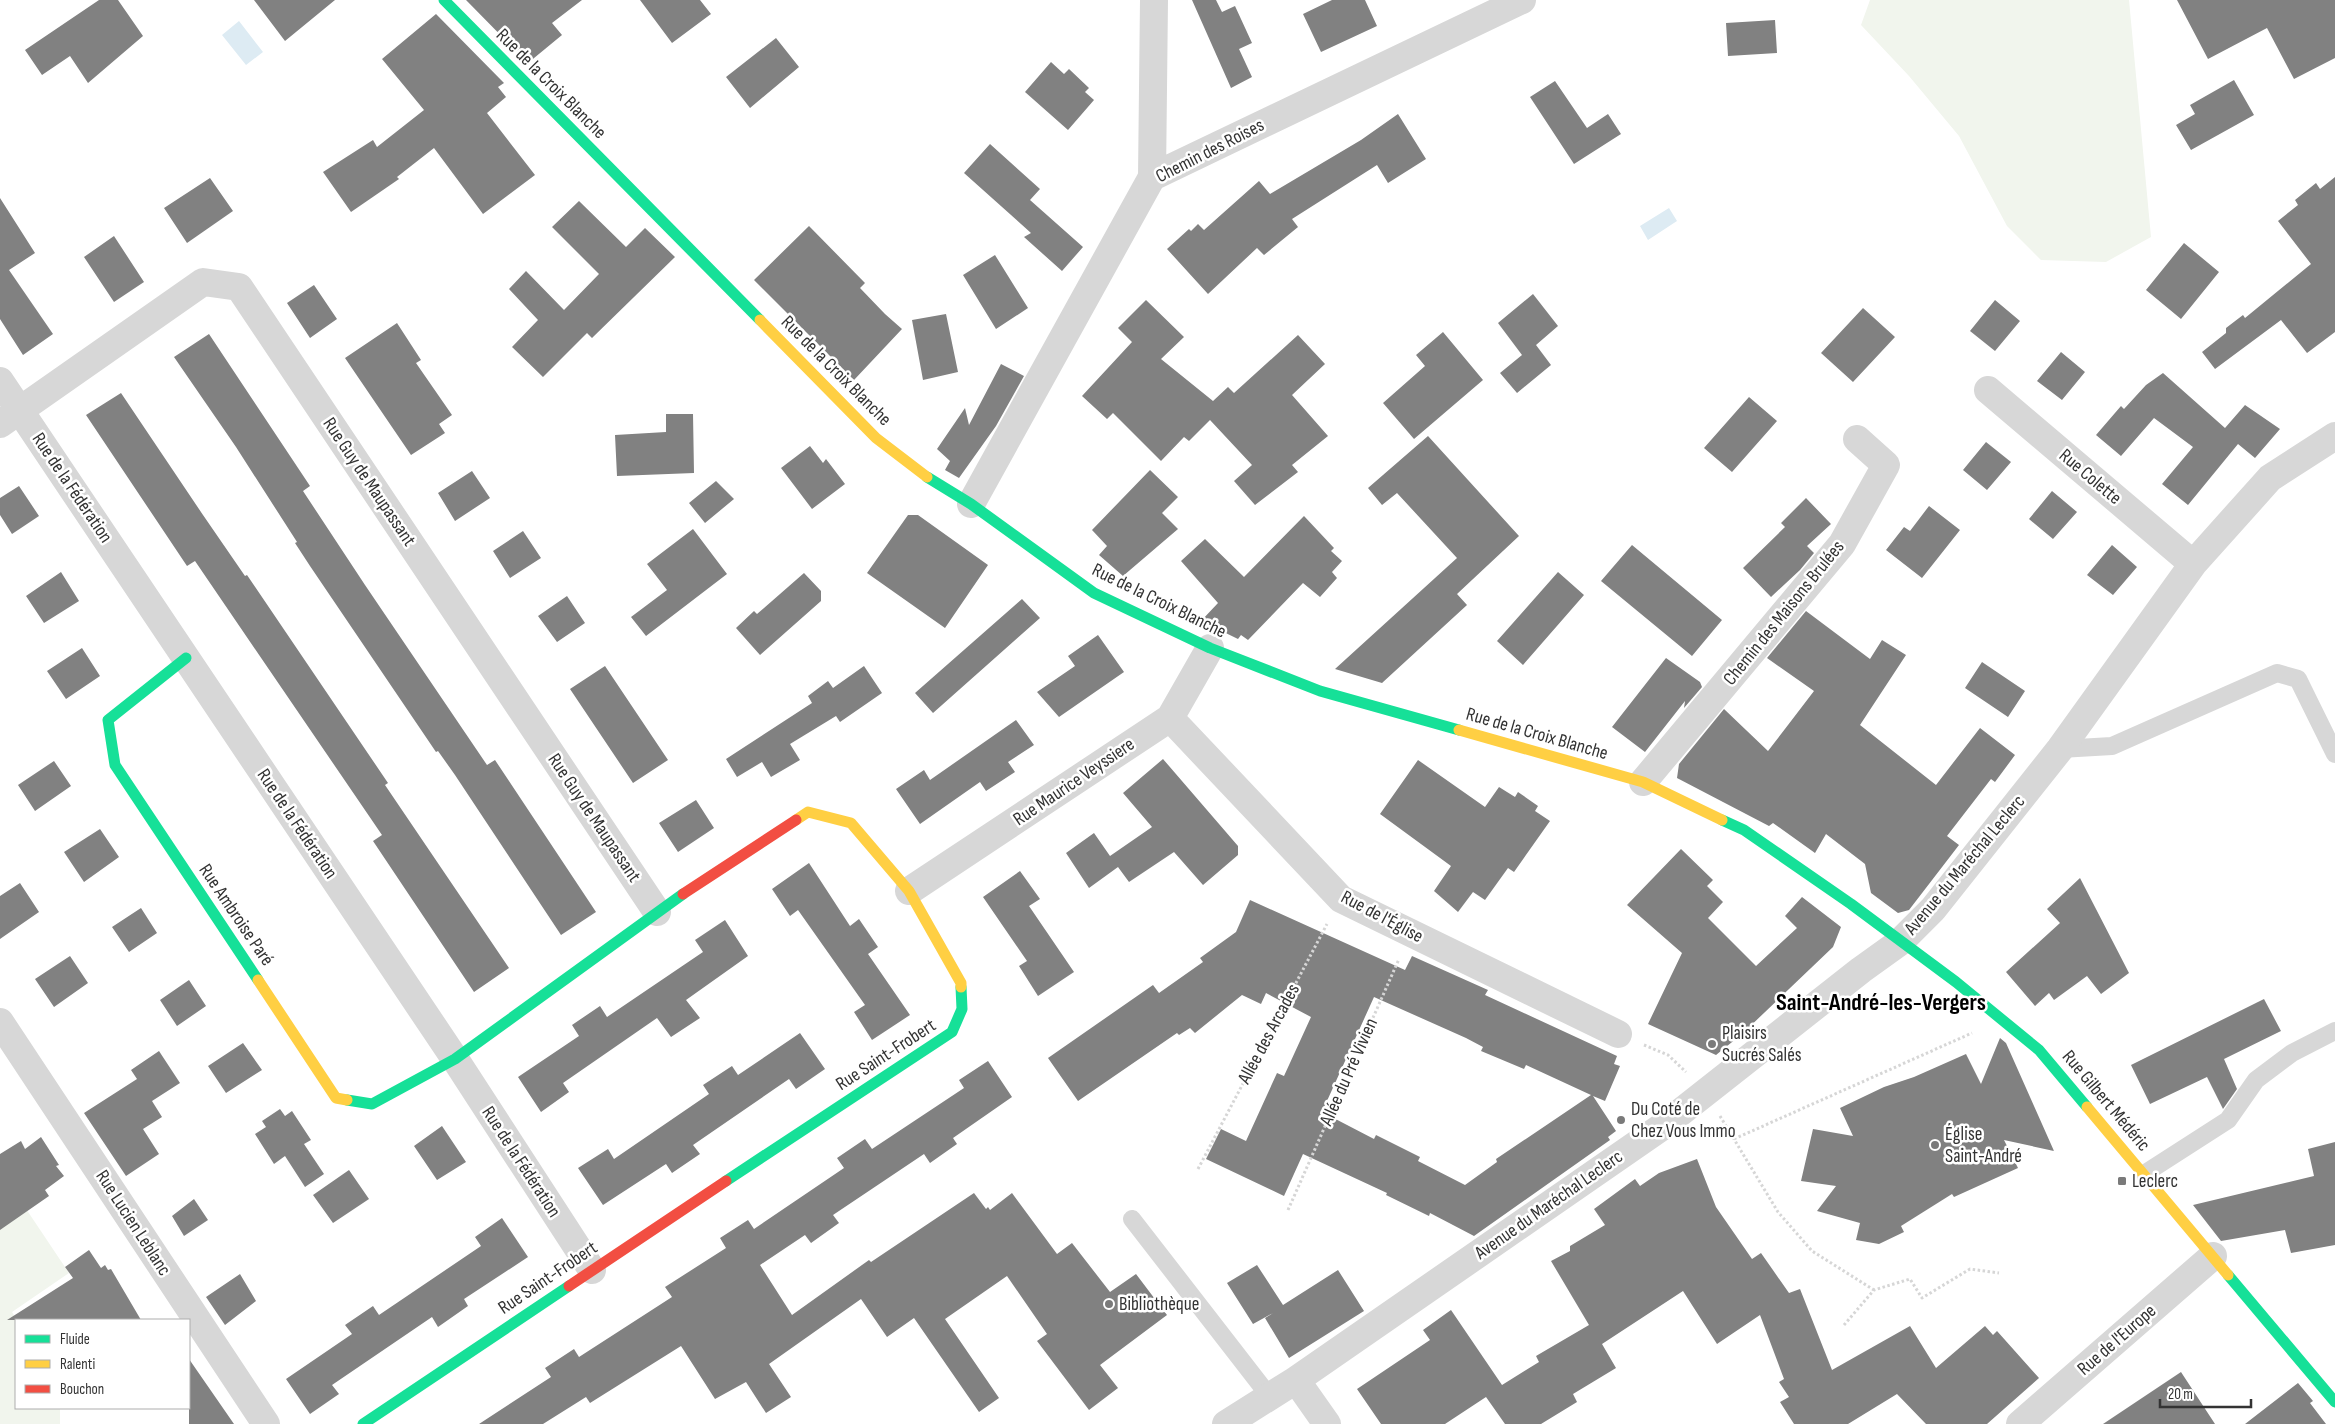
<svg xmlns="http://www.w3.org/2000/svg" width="2335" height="1424" font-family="'Sofia Sans Condensed',sans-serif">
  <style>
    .green { fill: #f1f5ed }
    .water { fill: #ddebf3 }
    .building { fill: #818181; fill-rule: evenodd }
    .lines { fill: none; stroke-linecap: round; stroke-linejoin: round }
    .path { stroke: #d6d6d6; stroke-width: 3; stroke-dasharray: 2.5 2.5; stroke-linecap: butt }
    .lane { stroke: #d7d7d7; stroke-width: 18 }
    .street { stroke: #d7d7d7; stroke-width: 28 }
    .fast { stroke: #16e098; stroke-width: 11 }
    .slow { stroke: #ffcf43; stroke-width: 11 }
    .jam { stroke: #f24e42; stroke-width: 11 }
    .poi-dot { fill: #7a7a7a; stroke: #fff; stroke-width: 2 }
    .labels { text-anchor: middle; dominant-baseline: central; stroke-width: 5; stroke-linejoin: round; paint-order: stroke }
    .street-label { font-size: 19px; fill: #333; stroke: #fff }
    .poi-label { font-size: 19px; fill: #333; stroke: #fff; text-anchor: start }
    .district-label { font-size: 24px; font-weight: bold; fill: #000; stroke: #fff }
  </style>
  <rect width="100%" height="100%" fill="#fff"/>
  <path class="green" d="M 1870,0 L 2129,0 L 2151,237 L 2106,262 L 2041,260 L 2007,226 L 1959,136 L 1909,76 L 1861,25 Z
    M 0,1170 L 69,1273 L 12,1312 L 17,1320 L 16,1408 L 60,1408 L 60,1424 L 0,1424 Z"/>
  <path class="water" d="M 239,21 L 263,52 L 246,65 L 222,35 Z
    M 1669,208 L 1677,221 L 1648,240 L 1640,226 Z"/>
  <path class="building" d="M 99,0 L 118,0 L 143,36 L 88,83 L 70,56 L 42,75 L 25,50 Z
    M 254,0 L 335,0 L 285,41 Z
    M 466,0 L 582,0 L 552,23 L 562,35 L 528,63 Z
    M 640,0 L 700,0 L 711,14 L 672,43 Z
    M 1192,0 L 1216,0 L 1222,12 L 1235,6 L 1252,43 L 1239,49 L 1252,77 L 1231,88 Z
    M 1332,0 L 1365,0 L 1377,26 L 1321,52 L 1303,14 Z
    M 2177,0 L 2335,0 L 2335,58 L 2294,79 L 2267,28 L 2208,59 Z
    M 436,14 L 504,83 L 498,87 L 506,97 L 487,113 L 535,175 L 483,214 L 434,148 L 397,177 L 399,179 L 351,212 L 323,172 L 373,140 L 377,147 L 424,110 L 382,59 Z
    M 1775,20 L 1777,53 L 1728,56 L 1726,23 Z
    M 776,38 L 799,67 L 750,108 L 726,77 Z
    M 1051,62 L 1064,74 L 1069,69 L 1089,88 L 1085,92 L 1094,100 L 1068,130 L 1025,92 Z
    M 2234,80 L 2254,115 L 2191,150 L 2176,125 L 2195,114 L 2190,105 Z
    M 1555,81 L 1587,128 L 1608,114 L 1621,134 L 1574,164 L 1530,97 Z
    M 1398,114 L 1426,159 L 1388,183 L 1377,165 L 1292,219 L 1298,227 L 1264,255 L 1257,248 L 1208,294 L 1167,249 L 1189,229 L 1191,231 L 1198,224 L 1204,230 L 1259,181 L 1270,194 L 1361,140 Z
    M 990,144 L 1040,189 L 1030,200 L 1083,247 L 1062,271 L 1024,237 L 1031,233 L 964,173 Z
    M 2335,177 L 2335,332 L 2307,353 L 2281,320 L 2215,369 L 2202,352 L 2226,333 L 2226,328 L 2243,315 L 2245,318 L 2311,264 L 2278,221 L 2298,205 L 2295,200 L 2316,183 L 2320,189 Z
    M 210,178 L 233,211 L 187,243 L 164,208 Z
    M 0,198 L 35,253 L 9,270 L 53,334 L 23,355 L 0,319 Z
    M 579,201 L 626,247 L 645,228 L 675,257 L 592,338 L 587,333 L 543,377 L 512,347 L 538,320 L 509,289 L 526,271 L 564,310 L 599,274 L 552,227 Z
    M 809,226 L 865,283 L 860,288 L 885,314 L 902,329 L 854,380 L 754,280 Z
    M 114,236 L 144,282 L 114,302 L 84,257 Z
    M 2184,243 L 2219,272 L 2181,319 L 2146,290 Z
    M 995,255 L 1028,308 L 996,329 L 963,275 Z
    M 314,285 L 337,319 L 310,338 L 287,303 Z
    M 1533,294 L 1558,326 L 1536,345 L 1551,365 L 1517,393 L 1500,373 L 1522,355 L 1498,323 Z
    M 1146,300 L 1184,337 L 1161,359 L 1213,401 L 1228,387 L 1234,393 L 1298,335 L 1325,364 L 1292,395 L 1328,436 L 1292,465 L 1298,472 L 1255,505 L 1234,481 L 1252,465 L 1210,420 L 1189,441 L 1184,437 L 1161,461 L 1113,413 L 1107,419 L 1082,396 L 1132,342 L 1118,328 Z
    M 1995,300 L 2020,321 L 1995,351 L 1970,331 Z
    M 1863,308 L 1895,337 L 1853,382 L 1821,353 Z
    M 946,314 L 958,372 L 923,380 L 912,320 Z
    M 397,323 L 421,360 L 416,363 L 452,415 L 439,424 L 445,433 L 411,455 L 345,358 Z
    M 1443,332 L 1483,380 L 1414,439 L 1383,403 L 1425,366 L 1416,355 Z
    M 209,334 L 310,486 L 303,491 L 365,585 L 487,765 L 495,760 L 596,912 L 561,935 L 455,775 L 438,751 L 436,752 L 310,566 L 295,543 L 297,542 L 236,447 L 174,357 Z
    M 2061,352 L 2085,372 L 2062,400 L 2037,381 Z
    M 1001,364 L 1024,376 L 996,426 L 959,478 L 945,470 L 950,461 L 937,449 L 965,408 L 969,425 Z
    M 2163,373 L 2225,428 L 2245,405 L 2280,429 L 2255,458 L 2238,444 L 2188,505 L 2162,484 L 2193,447 L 2154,418 L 2121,456 L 2096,435 L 2121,406 L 2124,409 L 2146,385 Z
    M 121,393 L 203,515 L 245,576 L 247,575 L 388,783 L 385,785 L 509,968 L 474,992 L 373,841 L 382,835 L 195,561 L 187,566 L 86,415 Z
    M 1749,397 L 1777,421 L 1732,472 L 1704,448 Z
    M 666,414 L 693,414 L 694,473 L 617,476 L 615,435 L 666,432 Z
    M 1428,436 L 1519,536 L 1457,594 L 1467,605 L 1382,683 L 1335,669 L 1457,558 L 1397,493 L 1382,505 L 1368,488 Z
    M 1986,442 L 2011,462 L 1987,490 L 1963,470 Z
    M 810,446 L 823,463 L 826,459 L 845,484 L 812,509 L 781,468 Z
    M 1150,470 L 1178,497 L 1162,513 L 1178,529 L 1123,576 L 1099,555 L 1107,546 L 1092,530 Z
    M 472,471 L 490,498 L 455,521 L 438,493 Z
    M 716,481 L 734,499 L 705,523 L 689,503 Z
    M 19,486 L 39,516 L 12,534 L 0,515 L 0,498 Z
    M 2052,491 L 2077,512 L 2053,539 L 2029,519 Z
    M 1806,498 L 1831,524 L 1807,546 L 1814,553 L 1800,570 L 1771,597 L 1743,568 L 1785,527 L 1781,523 Z
    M 1929,506 L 1960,530 L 1922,578 L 1886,550 L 1904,527 L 1910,531 Z
    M 908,515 L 918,515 L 988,565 L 945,628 L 867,573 Z
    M 1304,516 L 1334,548 L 1331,551 L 1342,561 L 1332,572 L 1337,578 L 1320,597 L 1303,583 L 1248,640 L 1241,635 L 1238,639 L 1201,621 L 1218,603 L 1181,561 L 1205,539 L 1244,577 Z
    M 693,529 L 727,574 L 646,636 L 631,617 L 667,590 L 647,564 Z
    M 523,531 L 541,558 L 510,578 L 493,551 Z
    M 1632,545 L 1722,620 L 1692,656 L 1601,581 Z
    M 2112,545 L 2137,567 L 2113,595 L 2087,575 Z
    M 61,572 L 79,601 L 44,623 L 26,596 Z
    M 1558,572 L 1584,595 L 1523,665 L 1497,641 Z
    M 804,573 L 821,591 L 821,601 L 760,655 L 736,628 L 754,611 L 757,614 Z
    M 567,596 L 585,623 L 557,642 L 538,616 Z
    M 1022,599 L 1040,618 L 933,713 L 915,693 Z
    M 1806,611 L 1870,659 L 1882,640 L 1906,655 L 1860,725 L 1936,785 L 1980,728 L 2015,755 L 1995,782 L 1991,779 L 1947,836 L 1959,845 L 1909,910 L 1898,913 L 1871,893 L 1865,864 L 1826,834 L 1815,853 L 1773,823 L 1769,826 L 1677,778 L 1679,764 L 1724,709 L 1768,751 L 1788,725 L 1814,691 L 1767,658 Z
    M 1098,635 L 1124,672 L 1059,717 L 1037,692 L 1075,666 L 1068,656 Z
    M 82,648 L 100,676 L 66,699 L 47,671 Z
    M 1666,658 L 1700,682 L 1702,687 L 1684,708 L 1685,701 L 1645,752 L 1612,727 Z
    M 1982,662 L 2025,691 L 2008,717 L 1965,688 Z
    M 605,666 L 668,760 L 633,783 L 570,689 Z
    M 864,666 L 882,693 L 840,722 L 836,716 L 790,744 L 800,760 L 771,777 L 762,762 L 737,777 L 726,759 L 812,703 L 808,696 L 828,681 L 833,688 Z
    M 1016,720 L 1034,745 L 1008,762 L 1015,772 L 986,791 L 980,782 L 920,824 L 896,789 L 924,770 L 930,780 Z
    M 1163,759 L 1238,846 L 1238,855 L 1203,885 L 1174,852 L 1129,882 L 1118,867 L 1089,888 L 1066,853 L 1094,833 L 1110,856 L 1152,827 L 1123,793 Z
    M 1418,760 L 1485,807 L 1499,787 L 1515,797 L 1518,792 L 1538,806 L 1535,811 L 1550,821 L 1514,872 L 1508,868 L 1485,900 L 1473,892 L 1458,912 L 1434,891 L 1451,866 L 1380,814 Z
    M 54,761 L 71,786 L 35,811 L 18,785 Z
    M 696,800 L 714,828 L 678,852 L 659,823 Z
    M 100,829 L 119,857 L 84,882 L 64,852 Z
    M 1681,849 L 1713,880 L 1707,886 L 1723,902 L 1708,918 L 1756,966 L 1797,928 L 1785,916 L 1802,897 L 1841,927 L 1833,947 L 1742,1034 L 1716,1055 L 1648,1024 L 1682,953 L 1627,905 Z
    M 809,863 L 850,926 L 859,919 L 878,947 L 868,954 L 910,1015 L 872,1040 L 854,1012 L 865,1005 L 798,910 L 790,916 L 772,889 Z
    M 1020,871 L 1040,899 L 1029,906 L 1074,972 L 1038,996 L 1019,966 L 1027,961 L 983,897 Z
    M 2080,878 L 2129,973 L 2101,994 L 2087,976 L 2054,1000 L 2049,993 L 2035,1006 L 2006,972 L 2060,923 L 2047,909 Z
    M 20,883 L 39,912 L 0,939 L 0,896 Z
    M 1250,900 L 1405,970 L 1412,956 L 1488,990 L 1485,995 L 1617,1056 L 1614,1064 L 1620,1066 L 1605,1101 L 1593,1096 L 1616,1131 L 1608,1137 L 1610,1140 L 1474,1236 L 1430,1213 L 1429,1216 L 1386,1195 L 1387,1193 L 1303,1154 L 1284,1196 L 1206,1159 L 1221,1129 L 1246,1141 L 1277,1073 L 1284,1076 L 1311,1017 L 1266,993 L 1261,1004 L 1242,995 L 1195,1033 L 1190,1028 L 1179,1035 L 1177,1033 L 1078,1101 L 1048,1058 L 1153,985 L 1159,993 L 1203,962 L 1200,958 L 1236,932 ZM 1374,997 L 1466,1038 L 1483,1047 L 1481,1051 L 1524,1069 L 1526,1065 L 1591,1095 L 1496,1159 L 1497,1162 L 1465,1185 L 1418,1161 L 1420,1157 L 1376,1135 L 1374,1139 L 1322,1112 Z
    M 141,908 L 157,933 L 129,952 L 112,927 Z
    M 725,920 L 748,956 L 686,1000 L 700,1018 L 671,1037 L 657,1018 L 563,1083 L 569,1092 L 541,1112 L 518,1077 L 579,1036 L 572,1025 L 600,1006 L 607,1017 L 703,952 L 695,940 Z
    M 70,956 L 88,983 L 54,1007 L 35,979 Z
    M 189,980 L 206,1006 L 177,1026 L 160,1000 Z
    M 2264,999 L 2281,1031 L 2224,1059 L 2237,1089 L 2223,1109 L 2207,1077 L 2150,1104 L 2131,1065 Z
    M 800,1033 L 825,1069 L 796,1089 L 789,1079 L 693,1145 L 700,1154 L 672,1173 L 666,1164 L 603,1205 L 578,1168 L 608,1149 L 614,1159 L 709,1094 L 703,1085 L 732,1066 L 738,1075 Z
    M 2000,1038 L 2006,1043 L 2054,1151 L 2004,1140 L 2018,1168 L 1954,1197 L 1952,1194 L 1901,1226 L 1904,1232 L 1879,1244 L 1856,1240 L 1860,1223 L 1817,1211 L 1836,1186 L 1801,1181 L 1813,1129 L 1853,1136 L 1840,1108 L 1884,1087 L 1914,1077 L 1966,1054 L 1981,1084 Z
    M 243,1043 L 262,1070 L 226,1093 L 208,1066 Z
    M 159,1051 L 180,1083 L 152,1101 L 162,1117 L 143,1129 L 159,1154 L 126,1176 L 84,1113 L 137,1079 L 131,1070 Z
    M 988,1061 L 1012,1097 L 953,1138 L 957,1144 L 930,1163 L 924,1154 L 833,1215 L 839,1223 L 811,1243 L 805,1235 L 760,1265 L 792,1315 L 869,1260 L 871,1262 L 974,1193 L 986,1209 L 988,1207 L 990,1210 L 1012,1193 L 1057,1254 L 1072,1243 L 1110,1292 L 1136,1274 L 1167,1315 L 1100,1365 L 1118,1388 L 1089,1410 L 1037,1341 L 1047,1334 L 1007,1276 L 945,1319 L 999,1398 L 979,1412 L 914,1318 L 887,1337 L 861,1299 L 769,1364 L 791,1397 L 766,1413 L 746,1382 L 715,1399 L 681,1346 L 590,1403 L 586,1397 L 543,1424 L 479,1424 L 551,1377 L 545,1368 L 574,1349 L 579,1357 L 672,1297 L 665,1287 L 726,1248 L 720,1238 L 748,1220 L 754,1229 L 844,1168 L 837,1158 L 865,1139 L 872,1149 L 964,1088 L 959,1080 Z
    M 280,1109 L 285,1116 L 292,1111 L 311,1140 L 304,1144 L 324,1174 L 305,1187 L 285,1156 L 274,1164 L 255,1134 L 266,1127 L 262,1121 Z
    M 442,1126 L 466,1162 L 437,1180 L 414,1146 Z
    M 41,1137 L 59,1165 L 56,1166 L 64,1176 L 45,1190 L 49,1196 L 0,1230 L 0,1154 L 21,1141 L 25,1149 Z
    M 2335,1142 L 2335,1245 L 2291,1253 L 2285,1230 L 2221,1241 L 2193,1205 L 2314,1176 L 2308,1149 Z
    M 1697,1159 L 1716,1207 L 1752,1259 L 1761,1253 L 1789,1293 L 1800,1289 L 1832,1370 L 1910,1326 L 1936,1368 L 1985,1326 L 1993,1335 L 1997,1331 L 2039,1378 L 1987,1424 L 1926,1424 L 1897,1394 L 1848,1424 L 1794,1424 L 1780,1402 L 1789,1397 L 1779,1382 L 1784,1379 L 1760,1315 L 1717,1344 L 1683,1291 L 1602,1344 L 1616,1368 L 1573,1394 L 1577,1402 L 1541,1424 L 1505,1424 L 1486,1397 L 1445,1424 L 1381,1424 L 1357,1389 L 1430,1340 L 1423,1330 L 1451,1310 L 1502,1385 L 1539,1362 L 1536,1356 L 1589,1325 L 1551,1261 L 1570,1251 L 1570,1246 L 1605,1225 L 1594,1209 L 1635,1179 L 1640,1186 L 1659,1173 Z
    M 349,1170 L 369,1199 L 333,1223 L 313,1195 Z
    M 194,1199 L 208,1220 L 184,1236 L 172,1216 Z
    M 502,1218 L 528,1257 L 464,1299 L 468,1306 L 438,1327 L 432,1317 L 332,1385 L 339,1394 L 310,1414 L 286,1379 L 352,1334 L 345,1325 L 373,1306 L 379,1315 L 481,1246 L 475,1237 Z
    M 89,1250 L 101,1268 L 105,1265 L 108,1270 L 111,1269 L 141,1320 L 7,1320 L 73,1278 L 65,1267 Z
    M 1257,1265 L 1283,1305 L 1338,1270 L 1364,1311 L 1289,1358 L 1265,1318 L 1273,1313 L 1253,1324 L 1227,1283 Z
    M 240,1274 L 256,1301 L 225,1325 L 206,1297 Z
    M 189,1359 L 234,1424 L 189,1424 Z
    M 2181,1372 L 2215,1424 L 2103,1424 Z
    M 2298,1383 L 2313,1401 L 2310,1403 L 2326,1424 L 2245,1424 Z"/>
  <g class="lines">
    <path class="path" d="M 1644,1045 L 1668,1055 L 1686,1072
      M 1720,1116 L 1778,1212 L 1812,1251 L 1874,1290
      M 1734,1139 L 1972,1033
      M 1198,1169 L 1327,924
      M 1288,1210 L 1399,959
      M 1844,1325 L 1874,1290 L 1910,1279 L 1922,1298 L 1970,1269 L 1999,1273"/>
    <path class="lane" d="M 2060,749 L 2112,746 L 2277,673 L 2298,679 L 2335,754
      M 2144,1174 L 2228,1120 L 2256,1080 L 2292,1053 L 2335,1031
      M 1132,1219 L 1270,1397"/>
    <path class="street" d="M 1152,177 L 1154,0
      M 0,381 L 455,1059 L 592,1270
      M 1988,390 L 2193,564
      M 0,424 L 203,282 L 239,287 L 657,912
      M 971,504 L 1152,177 L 1522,0
      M 1170,718 L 1341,899 L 1618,1034
      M 1643,782 L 1842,544 L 1886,465 L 1857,439
      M 909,891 L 1170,718 L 1210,648
      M 0,1022 L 266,1424
      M 1296,1380 L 1327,1424
      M 1226,1424 L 1296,1380 L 1663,1126 L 1861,970 L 1900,942 L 1933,909 L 2060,749 L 2193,564 L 2270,478 L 2335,436
      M 2020,1424 L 2213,1256"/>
    <path class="fast" d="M 444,0 L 760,320
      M 927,477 L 971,504 L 1094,593 L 1210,648 L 1320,691 L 1459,730
      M 186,658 L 108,720 L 115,765 L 258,980
      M 1722,820 L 1744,830 L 1851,904 L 1956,982 L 2039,1050 L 2087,1107
      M 347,1100 L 372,1104 L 455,1059 L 683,894
      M 726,1181 L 952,1032 L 962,1009 L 961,987
      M 2228,1275 L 2335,1402
      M 363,1424 L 569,1286"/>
    <path class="slow" d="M 760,320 L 876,438 L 927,477
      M 1459,730 L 1643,782 L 1722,820
      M 796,820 L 808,812 L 851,823 L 909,891 L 961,983 L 961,987
      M 258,980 L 336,1098 L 347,1100
      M 2087,1107 L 2228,1275"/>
    <path class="jam" d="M 683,894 L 796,820
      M 569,1286 L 726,1181"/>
  </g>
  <g class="poi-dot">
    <circle cx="1712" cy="1044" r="5"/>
    <circle cx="1621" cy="1120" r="5"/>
    <circle cx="1935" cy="1145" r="5"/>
    <rect x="2117" y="1176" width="10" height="10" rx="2.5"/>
    <circle cx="1109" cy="1304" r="5"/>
  </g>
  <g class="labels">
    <g class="street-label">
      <text transform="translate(551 84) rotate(45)">Rue de la Croix Blanche</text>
      <text transform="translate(1210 151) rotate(-27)">Chemin des Roises</text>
      <text transform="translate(836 371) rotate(45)">Rue de la Croix Blanche</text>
      <text transform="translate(2090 477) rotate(40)">Rue Colette</text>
      <text transform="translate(369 482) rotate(56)">Rue Guy de Maupassant</text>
      <text transform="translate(72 488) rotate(56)">Rue de la Fédération</text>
      <text transform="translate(1159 601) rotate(26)">Rue de la Croix Blanche</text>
      <text transform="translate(1784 613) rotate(-51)">Chemin des Maisons Brulées</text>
      <text transform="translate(1537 734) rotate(16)">Rue de la Croix Blanche</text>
      <text transform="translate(1074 782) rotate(-34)">Rue Maurice Veyssiere</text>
      <text transform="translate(594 818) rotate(56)">Rue Guy de Maupassant</text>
      <text transform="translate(297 824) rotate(56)">Rue de la Fédération</text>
      <text transform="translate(1965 865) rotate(-50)">Avenue du Maréchal Leclerc</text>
      <text transform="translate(236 915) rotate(56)">Rue Ambroise Paré</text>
      <text transform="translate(1382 917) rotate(28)">Rue de l'Église</text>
      <text transform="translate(1269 1034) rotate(-62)">Allée des Arcades</text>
      <text transform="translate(886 1055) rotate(-33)">Rue Saint-Frobert</text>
      <text transform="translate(1349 1072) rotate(-66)">Allée du Pré Vivien</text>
      <text transform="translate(2106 1101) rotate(50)">Rue Gilbert Médéric</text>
      <text transform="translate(521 1162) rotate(57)">Rue de la Fédération</text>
      <text transform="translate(1549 1205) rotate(-35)">Avenue du Maréchal Leclerc</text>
      <text transform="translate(133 1223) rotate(57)">Rue Lucien Leblanc</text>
      <text transform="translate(548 1278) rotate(-34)">Rue Saint-Frobert</text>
      <text transform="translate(2117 1340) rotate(-41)">Rue de l'Europe</text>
    </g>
    <g class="poi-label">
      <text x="1722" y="1033">Plaisirs<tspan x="1722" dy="22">Sucrés Salés</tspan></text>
      <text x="1631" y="1109">Du Coté de<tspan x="1631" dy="22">Chez Vous Immo</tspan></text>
      <text x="1945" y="1134">Église<tspan x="1945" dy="22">Saint-André</tspan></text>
      <text x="2132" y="1181">Leclerc</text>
      <text x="1119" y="1304">Bibliothèque</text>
    </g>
    <g class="district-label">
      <text x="1881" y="1002">Saint-André-les-Vergers</text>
    </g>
  </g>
  <rect x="15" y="1319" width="175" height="90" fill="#ffffff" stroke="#adadad"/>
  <rect x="25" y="1335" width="25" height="8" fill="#16e098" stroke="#adadad"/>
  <text x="60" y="1344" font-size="15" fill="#333333">Fluide</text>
  <rect x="25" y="1360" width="25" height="8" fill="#ffcf43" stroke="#adadad"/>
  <text x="60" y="1369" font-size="15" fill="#333333">Ralenti</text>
  <rect x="25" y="1385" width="25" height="8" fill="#f24e42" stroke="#adadad"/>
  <text x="60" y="1394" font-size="15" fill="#333333">Bouchon</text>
  <path d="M2160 1399v8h91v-8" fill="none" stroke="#333333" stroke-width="2.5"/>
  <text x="2168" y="1399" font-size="15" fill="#333333" stroke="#ffffff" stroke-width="4" paint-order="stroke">20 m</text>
</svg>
